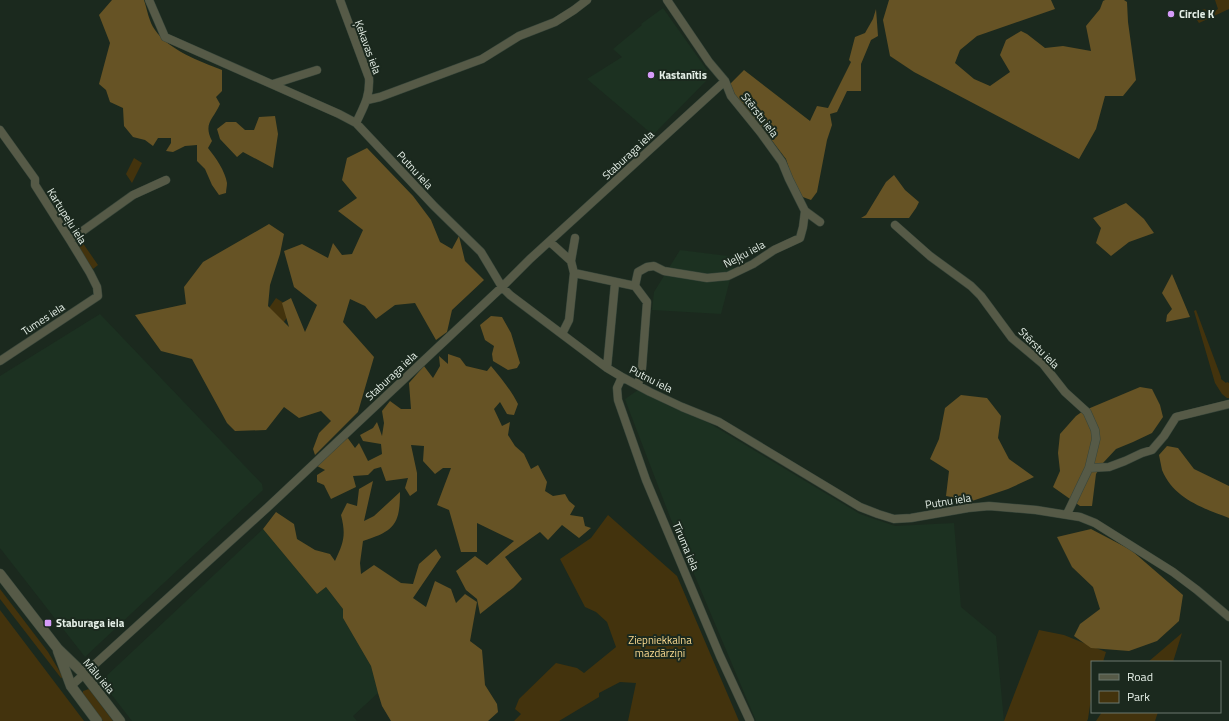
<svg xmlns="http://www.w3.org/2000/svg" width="1229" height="721" font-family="'Titillium Web',sans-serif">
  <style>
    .built { fill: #1c3121 }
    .green { fill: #43330d }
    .forest { fill: #665325 }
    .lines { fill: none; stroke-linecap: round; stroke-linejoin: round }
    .minor-casing { stroke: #37453a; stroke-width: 9 }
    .tertiary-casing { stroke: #37453a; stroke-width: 11 }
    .minor { stroke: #565a47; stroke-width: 8 }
    .tertiary { stroke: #565a47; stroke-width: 10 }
    .poi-dot { fill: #d69bfa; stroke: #1b291e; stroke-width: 1.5 }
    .labels { text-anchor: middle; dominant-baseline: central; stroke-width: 4; stroke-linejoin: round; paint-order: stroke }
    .poi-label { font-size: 11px; font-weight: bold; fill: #e5efe7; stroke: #1b291e; text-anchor: start }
    .street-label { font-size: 11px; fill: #e5efe7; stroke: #1b291e }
    .park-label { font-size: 11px; fill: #f8d88f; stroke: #1b291e }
  </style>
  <rect width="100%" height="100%" fill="#1b291e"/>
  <path class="built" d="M 663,8 L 707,70 L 706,81 L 653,135 L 587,79 L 622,57 L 613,49 L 642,25 L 641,24 Z
    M 680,250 L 736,257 L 721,314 L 652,310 L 654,292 Z
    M 100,314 L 262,484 L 263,490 L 85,657 L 0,548 L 0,376 Z
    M 638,390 L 669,406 L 709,423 L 860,514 L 895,526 L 954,523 L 961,607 L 996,636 L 1004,721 L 756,721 L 670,517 L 629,410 L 625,399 Z
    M 263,529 L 317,594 L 326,587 L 343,609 L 343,618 L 371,666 L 378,693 L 353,716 L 357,721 L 132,721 L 101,681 Z"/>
  <path class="green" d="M 1215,0 L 1229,0 L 1229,9 L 1199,23 L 1197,20 L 1203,16 L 1202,10 L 1205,9 L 1209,15 L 1218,9 Z
    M 134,158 L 142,163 L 132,183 L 126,174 Z
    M 80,239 L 98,265 L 93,269 L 80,250 L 78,242 Z
    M 276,298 L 293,309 L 264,350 L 248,338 Z
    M 1196,310 L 1221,377 L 1221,379 L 1226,383 L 1227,382 L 1229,383 L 1229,398 L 1227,398 L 1222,394 L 1215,383 L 1194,311 Z
    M 608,515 L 677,576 L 739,721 L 628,721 L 636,683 L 620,682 L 599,693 L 599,697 L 559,721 L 514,721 L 521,714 L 515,709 L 519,699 L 556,663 L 577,668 L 584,673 L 616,647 L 607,622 L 596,612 L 585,607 L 560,559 L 591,538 Z
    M 0,589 L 48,652 L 63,677 L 61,678 L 0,599 Z
    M 0,610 L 84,721 L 0,721 Z
    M 1039,630 L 1064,635 L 1106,652 L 1103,662 L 1092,662 L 1092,692 L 1088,719 L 1087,721 L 1004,721 Z
    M 1182,633 L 1173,662 L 1148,662 Z
    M 89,689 L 113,721 L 103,721 L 83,694 L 83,691 Z
    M 1102,712 L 1158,712 L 1155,721 L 1096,721 Z"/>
  <path class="forest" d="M 112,0 L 144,0 C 147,9 149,22 155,30 C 169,50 199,61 222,70 L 222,91 L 216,97 L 220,104 C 213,120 203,123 212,141 L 208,148 C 216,158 225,171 227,183 C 227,186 226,190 226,193 L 219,195 L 212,185 L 205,169 L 197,161 L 197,145 L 185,146 L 173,152 L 166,151 L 171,143 L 171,138 L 158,138 L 153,146 L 145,140 L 133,137 L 124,126 L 123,108 L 110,102 L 106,90 L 99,84 L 110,43 L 99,15 Z
    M 889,0 L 1051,0 L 1055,9 L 977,36 L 960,50 L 955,63 L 974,79 L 990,86 L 1010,72 L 1000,55 L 1006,40 L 1021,31 L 1027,34 L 1045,48 L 1063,46 L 1091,51 L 1086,26 L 1100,9 L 1103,1 L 1105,0 L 1124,0 L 1127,2 L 1128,22 L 1136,80 L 1123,96 L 1105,96 L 1096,129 L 1079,159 L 914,72 L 890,56 L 883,20 Z
    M 876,9 L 878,36 L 871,40 L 861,64 L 861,91 L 847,91 L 837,112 L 830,114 L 832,125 L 827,140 L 817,192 L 811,200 L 800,196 L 793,181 L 786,159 L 756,120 L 735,95 L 730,84 L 744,70 L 810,121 L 817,106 L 828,108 L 851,62 L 849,60 L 855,37 L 865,33 L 873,19 Z
    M 275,116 L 278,134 L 273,168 L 243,152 L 237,157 L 220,139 L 217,129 L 226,122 L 236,122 L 245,130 L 254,130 L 259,117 Z
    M 367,148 L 413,196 L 431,220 L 440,242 L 452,249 L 459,236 L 465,261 L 484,280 L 452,310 L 447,332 L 436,340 L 415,303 L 395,305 L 376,319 L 365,306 L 350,299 L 343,322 L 374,357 L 358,412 L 315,455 L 313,449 L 319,433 L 331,421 L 321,411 L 299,418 L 284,407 L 266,430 L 235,431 L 227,423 L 192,359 L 161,351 L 135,315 L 186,304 L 184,287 L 203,262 L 269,224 L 284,234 L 280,254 L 270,285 L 268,306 L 289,327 L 282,303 L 291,298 L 305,332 L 317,305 L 294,287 L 284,251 L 302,244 L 328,258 L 333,243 L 342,255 L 352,254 L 363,230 L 338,211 L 357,198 L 342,180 L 347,158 Z
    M 894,175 L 905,190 L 919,202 L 916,208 L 909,218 L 861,218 L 866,215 L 886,182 Z
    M 1126,203 L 1144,219 L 1154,233 L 1129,242 L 1111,256 L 1096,243 L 1101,228 L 1093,218 Z
    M 1172,274 L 1190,317 L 1166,322 L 1167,315 L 1172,309 L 1162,293 Z
    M 491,316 L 502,317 L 511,333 L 520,363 L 517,368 L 508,370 L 493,361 L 492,354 L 494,346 L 485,340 L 480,325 Z
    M 448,354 L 460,358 L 466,366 L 487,371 L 491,366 C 501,378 511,390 518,404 L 514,415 L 507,414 L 500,402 L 494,409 L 502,426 L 510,422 L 508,435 L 515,446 L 524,454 L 531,469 L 538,465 L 547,482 L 545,491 L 553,496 L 565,494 L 569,501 L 575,506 L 570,515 L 583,517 L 585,526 L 591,528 L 579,538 L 562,525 L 548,540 L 540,532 L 505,557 L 522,579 L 513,588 L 480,614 L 477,599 L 466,590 L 456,571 L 475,556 L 487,565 L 514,541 L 477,523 L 477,552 L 461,552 L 449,510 L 437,505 L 451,468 L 443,468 L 435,474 L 423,461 L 424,446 L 411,445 L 417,473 L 417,491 L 410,496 L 405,488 L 408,478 L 386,481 L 381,467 L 374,469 L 368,475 L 353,476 L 356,487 L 331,499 L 324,485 L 317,482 L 317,475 L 325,470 L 317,466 L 347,437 L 355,448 L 359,443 L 368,461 L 382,454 L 381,444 L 363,441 L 360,435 L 373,428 L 377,422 L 382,436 L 384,423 L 382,411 L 390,401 L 401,409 L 411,409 L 409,383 L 424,366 L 433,378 L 440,366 L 439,356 L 448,364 Z
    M 1140,387 L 1152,389 L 1160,405 L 1163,417 L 1152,433 L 1133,442 L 1116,449 L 1103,463 L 1096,474 L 1092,506 L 1080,506 L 1053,487 L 1060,471 L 1058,453 L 1060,434 L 1076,416 L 1083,411 Z
    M 961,395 L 987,398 L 1001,416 L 998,438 L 1009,459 L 1034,477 L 1008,489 L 972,501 L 946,496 L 949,471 L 930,459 L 939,439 L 945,408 Z
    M 1167,446 L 1178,448 L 1194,469 L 1229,486 L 1229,518 C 1203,508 1174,499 1162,470 C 1161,465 1160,460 1159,455 Z
    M 373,481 L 364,521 L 374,516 L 400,492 C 400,525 394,531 363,541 L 360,563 L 361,574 L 374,565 L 401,583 L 413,584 L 419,564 L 436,549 L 441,557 L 413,598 L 426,607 L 435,581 L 451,589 L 456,603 L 465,594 L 477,602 L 470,641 L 482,650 L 485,685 L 497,704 L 498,712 L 488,721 L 391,721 L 382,706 L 378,693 L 371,666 L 343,618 L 343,609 L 326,587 L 317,594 L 263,529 L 276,512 L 294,524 L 297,539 L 315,550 L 330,554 L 335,561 C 344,542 346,535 341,515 L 347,503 L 357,506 L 359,489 Z
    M 1091,529 L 1131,550 L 1183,595 L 1179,621 L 1157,641 L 1129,651 L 1091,648 L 1074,636 L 1080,624 L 1100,609 L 1093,587 L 1072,567 L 1057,537 Z"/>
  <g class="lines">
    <g class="minor-casing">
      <path id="minor" d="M 149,0 L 165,37 L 339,114 L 356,123 L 434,206 L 481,252 L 502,287 L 510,295 L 607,368 L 622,377 L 650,392 L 682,407 L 719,422 L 860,507 L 878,514 L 894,519 L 911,518 L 968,508 L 989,506 L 1036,510 L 1080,517 L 1095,523 L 1173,572 L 1197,590 L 1229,617
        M 340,0 L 369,78 C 370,97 364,106 356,123
        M 667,0 L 709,62 L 725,81 L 731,96 L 761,133 L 782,162 L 789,179 L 805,211 L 820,222
        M 273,84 L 317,70
        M 367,100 L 380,97 L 482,59 L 519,36 L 555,22 L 574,10 L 587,0
        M 0,130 L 35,179 L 35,185 L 70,240 L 90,273 L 97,287 L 98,296 L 0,361
        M 895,225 L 930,256 L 971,286 L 981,296 L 1012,338 L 1043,364 L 1065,392 L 1087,412 L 1095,430 L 1096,439 L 1089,468 L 1067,514
        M 70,240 L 133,195 L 166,180
        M 550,242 L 571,261
        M 574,273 L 635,286 L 647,302 L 642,368 L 638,385
        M 635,286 L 638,272 L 647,267 L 654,266 L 664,271 L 707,278 L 728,276 L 753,264 L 774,250 L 800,238 L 803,227 L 805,211
        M 562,334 L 569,320 L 574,273 L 571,261 L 575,238
        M 607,368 L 615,283
        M 622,377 L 617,388 L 618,400 L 646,480 L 720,656 L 750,721
        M 1089,468 L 1109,467 L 1125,461 L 1142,453 L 1152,450 L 1164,436 L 1176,417 L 1229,404
        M 71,686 L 268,507 L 502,287 L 530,259 L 725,81"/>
    </g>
    <g class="tertiary-casing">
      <path id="tertiary" d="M 0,574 L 58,649 L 84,674 L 120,721
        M 58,651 L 71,686 L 97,721"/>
    </g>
    <use href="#minor" class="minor"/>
    <use href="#tertiary" class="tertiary"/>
  </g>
  <g class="poi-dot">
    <circle cx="1171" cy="14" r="4"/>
    <circle cx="651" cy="75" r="4"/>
    <rect x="44" y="619" width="8" height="8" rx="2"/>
  </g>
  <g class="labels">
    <g class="poi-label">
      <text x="1179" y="14">Circle K</text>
      <text x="659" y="75">Kastanītis</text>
      <text x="56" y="623">Staburaga iela</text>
    </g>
    <g class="street-label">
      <text transform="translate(368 47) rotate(70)">Ķekavas iela</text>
      <text transform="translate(760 115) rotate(52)">Stērstu iela</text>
      <text transform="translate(628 155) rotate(-43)">Staburaga iela</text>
      <text transform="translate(415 170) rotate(47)">Putnu iela</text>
      <text transform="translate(67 216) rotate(58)">Kartupeļu iela</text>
      <text transform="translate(744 254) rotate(-28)">Neļķu iela</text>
      <text transform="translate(43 319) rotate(-33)">Tumes iela</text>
      <text transform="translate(1039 348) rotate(45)">Stērstu iela</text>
      <text transform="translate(391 376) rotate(-43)">Staburaga iela</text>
      <text transform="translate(651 379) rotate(27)">Putnu iela</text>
      <text transform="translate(948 501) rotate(-9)">Putnu iela</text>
      <text transform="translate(686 546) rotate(67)">Tīruma iela</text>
      <text transform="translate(99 676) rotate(50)">Mālu iela</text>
    </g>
    <g class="park-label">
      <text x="660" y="640">Ziepniekkalna<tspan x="660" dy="13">mazdārziņi</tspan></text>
    </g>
  </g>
  <rect x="1091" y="661" width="130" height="52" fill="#1b291e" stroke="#6c786e"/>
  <rect x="1099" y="674" width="20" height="6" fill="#565a47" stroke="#6c786e"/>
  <text x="1127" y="681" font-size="12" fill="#e5efe7">Road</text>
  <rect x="1099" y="691" width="20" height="12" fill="#43330d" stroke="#6c786e"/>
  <text x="1127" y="701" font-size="12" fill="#e5efe7">Park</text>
</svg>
